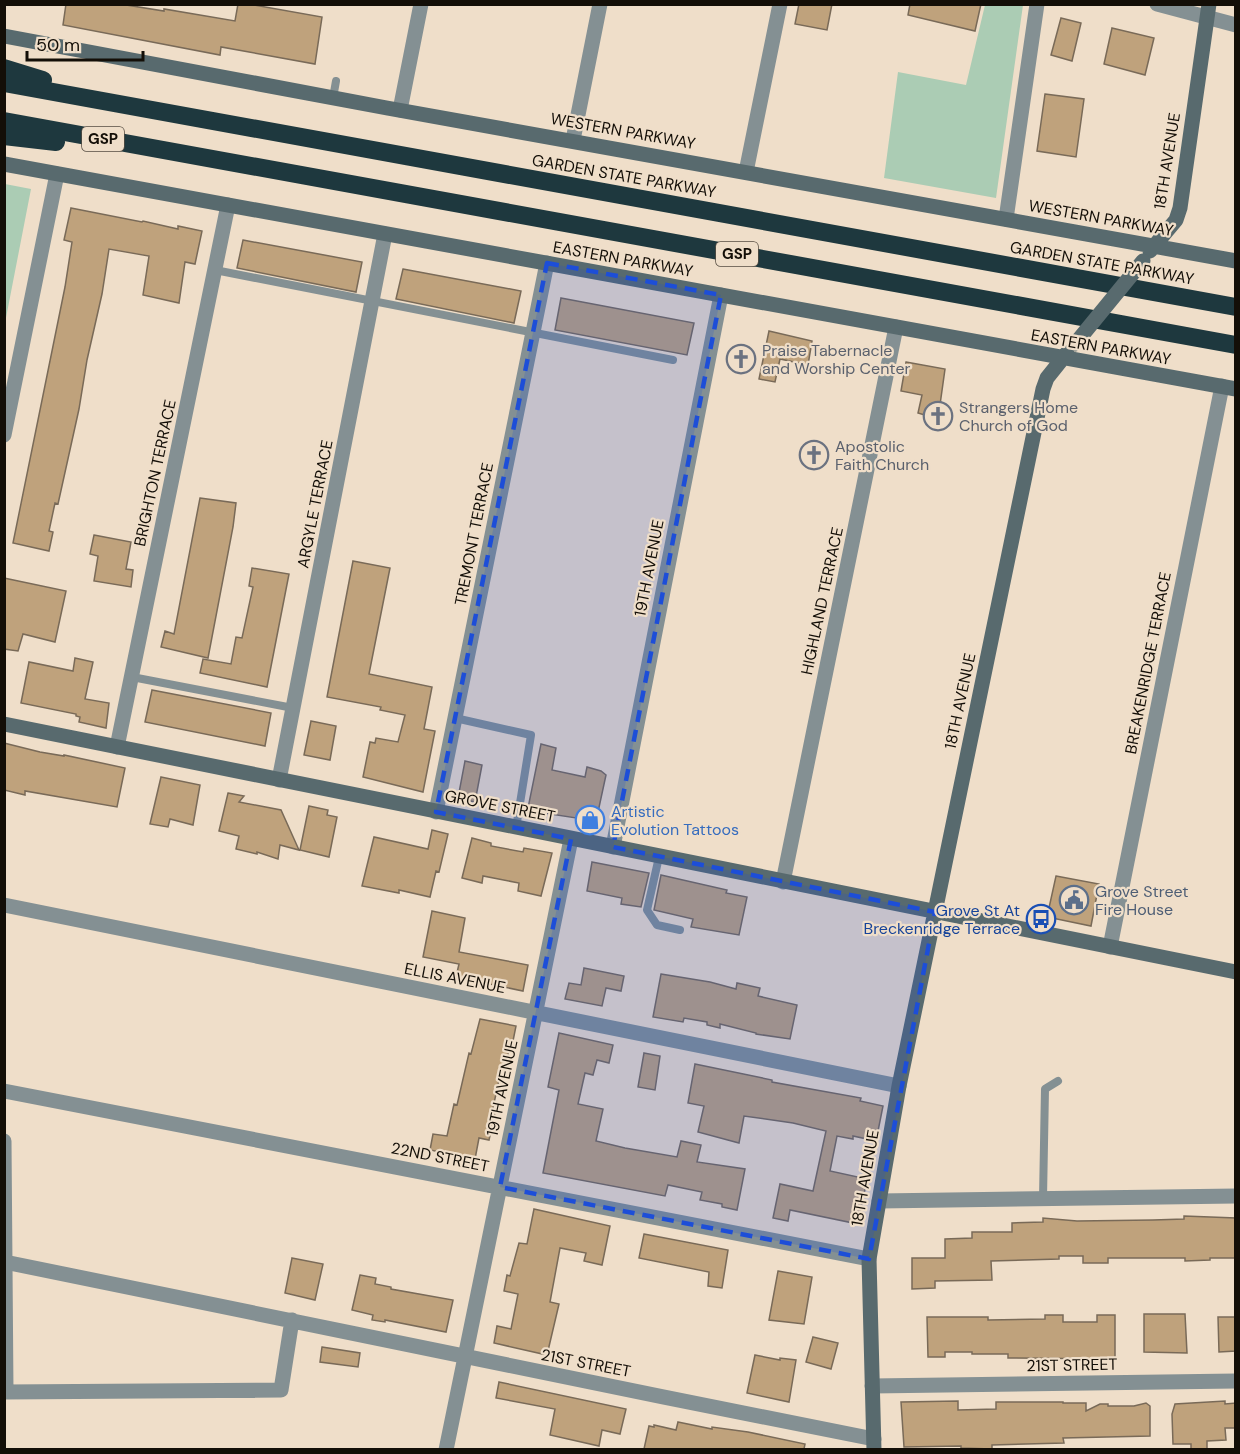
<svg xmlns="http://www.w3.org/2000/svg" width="1240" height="1454" font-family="'DM Sans',sans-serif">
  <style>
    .park { fill: #abccb4 }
    .building { fill: #bfa27c; stroke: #796a58; stroke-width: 1.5 }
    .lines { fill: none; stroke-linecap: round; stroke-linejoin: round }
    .service { stroke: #849093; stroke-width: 8 }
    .minor { stroke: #849093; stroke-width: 15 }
    .tertiary { stroke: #849093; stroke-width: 15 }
    .secondary { stroke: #586a6e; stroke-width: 15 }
    .motorway { stroke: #1e383e; stroke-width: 18 }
    .secondary-bridge { stroke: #586a6e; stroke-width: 15 }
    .marked { fill: #1d4ed8; fill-opacity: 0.2; stroke: #1d4ed8; stroke-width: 4.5; stroke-dasharray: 12 8; stroke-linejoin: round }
    .labels { text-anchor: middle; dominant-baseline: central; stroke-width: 4.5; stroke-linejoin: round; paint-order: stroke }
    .shield { fill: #efdec9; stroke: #554c41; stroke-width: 1.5 }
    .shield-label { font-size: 15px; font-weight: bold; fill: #130e07 }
    .street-label { font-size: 16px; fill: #130e07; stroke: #efdec9 }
    .worship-label { font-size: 16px; fill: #5b616d; stroke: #efdec9; text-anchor: start }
    .shop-label { font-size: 16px; fill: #366cbe; stroke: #efdec9; text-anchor: start }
    .service-label { font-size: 16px; fill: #4e5e75; stroke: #efdec9; text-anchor: start }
    .transit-label { font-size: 16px; fill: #164399; stroke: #efdec9; text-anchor: end }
  </style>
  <rect width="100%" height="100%" fill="#efdec9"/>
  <path class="park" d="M 985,5 L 1023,5 L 996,198 L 884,178 L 898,72 L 966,85 Z
    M 5,184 L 31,189 L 5,323 L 4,184 Z"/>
  <path class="building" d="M 66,4 L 120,4 L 164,11 L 164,9 L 235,21 L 238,4 L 248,4 L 322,17 L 315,64 L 221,47 L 220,55 L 63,25 Z
    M 799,4 L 832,4 L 827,30 L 795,24 Z
    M 910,4 L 981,4 L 975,31 L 908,15 Z
    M 1061,18 L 1081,23 L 1072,61 L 1051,55 Z
    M 1112,28 L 1154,38 L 1145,75 L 1104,64 Z
    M 1045,94 L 1084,99 L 1076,157 L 1037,151 Z
    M 71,208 L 142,222 L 143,221 L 178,229 L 178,226 L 202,231 L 195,264 L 185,262 L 179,303 L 143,295 L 149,256 L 109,249 L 102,294 L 87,360 L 79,409 L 58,504 L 55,503 L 49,531 L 53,532 L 49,551 L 13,543 L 65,287 L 72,242 L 64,240 Z
    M 243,240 L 362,262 L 356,292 L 237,268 Z
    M 403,269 L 521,291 L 514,323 L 396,299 Z
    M 561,298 L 694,323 L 687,355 L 555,330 Z
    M 769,331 L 812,341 L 808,365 L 780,359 L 775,382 L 759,379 Z
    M 906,362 L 945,369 L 938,419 L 918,413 L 922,395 L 901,391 Z
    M 200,498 L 236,503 L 233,527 L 208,658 L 161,647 L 165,631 L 174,634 Z
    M 94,535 L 131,542 L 126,569 L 133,570 L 131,587 L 94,581 L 98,556 L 90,554 Z
    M 353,561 L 390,568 L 369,674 L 432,687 L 424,729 L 435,731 L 423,792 L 363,777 L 370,742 L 375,743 L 376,738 L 398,742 L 405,715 L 380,710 L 381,707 L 327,697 Z
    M 252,568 L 289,574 L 267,687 L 200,673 L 203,659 L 231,664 L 236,637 L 242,638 L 253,587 L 249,586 Z
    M 4,578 L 66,591 L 55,642 L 23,634 L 18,651 L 4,649 Z
    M 75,658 L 93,662 L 85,699 L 109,703 L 106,728 L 79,722 L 80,717 L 76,716 L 76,714 L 21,703 L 29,662 L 73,671 Z
    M 152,690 L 271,713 L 265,746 L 145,722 Z
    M 311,721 L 336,726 L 330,760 L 304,755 Z
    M 4,743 L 40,752 L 64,756 L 64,755 L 125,768 L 117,807 L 25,791 L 25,795 L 4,790 Z
    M 541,744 L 556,748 L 552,770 L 585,777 L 587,767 L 601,771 L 606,775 L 595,826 L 576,823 L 577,818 L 544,813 L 543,816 L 527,813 Z
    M 465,761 L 482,765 L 475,802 L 458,798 Z
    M 161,777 L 200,785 L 193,825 L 170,819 L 168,827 L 150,824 Z
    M 228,793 L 244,796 L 239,802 L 281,810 L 299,850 L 280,845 L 278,859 L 257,852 L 257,854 L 236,849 L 239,836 L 219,831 Z
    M 309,806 L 328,810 L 327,815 L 337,817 L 329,857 L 300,850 Z
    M 432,830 L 448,834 L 439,872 L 436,871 L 430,897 L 399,890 L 399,893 L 362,886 L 374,837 L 428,849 Z
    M 472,838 L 491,843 L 491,846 L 523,852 L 524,848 L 552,853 L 541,896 L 518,891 L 519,883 L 483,876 L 482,883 L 462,878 Z
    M 592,862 L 649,873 L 641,907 L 621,904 L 622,898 L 587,891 Z
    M 661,875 L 727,890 L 726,893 L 747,897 L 739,935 L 691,927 L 693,919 L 654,910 Z
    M 1056,876 L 1099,884 L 1091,926 L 1047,917 Z
    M 432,911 L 465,918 L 459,952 L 528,965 L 523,991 L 456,977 L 459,964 L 423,957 Z
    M 584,968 L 624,976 L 621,991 L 606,988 L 602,1006 L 565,999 L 569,983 L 581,985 Z
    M 661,974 L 710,982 L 736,989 L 737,983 L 760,988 L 758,996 L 797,1005 L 790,1039 L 756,1034 L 756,1033 L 720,1024 L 720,1028 L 707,1025 L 707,1022 L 684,1018 L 683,1022 L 653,1017 Z
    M 480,1019 L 516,1026 L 513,1041 L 511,1041 L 507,1059 L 506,1059 L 502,1077 L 500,1076 L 492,1112 L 495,1113 L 489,1140 L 479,1138 L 475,1159 L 430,1150 L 433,1134 L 447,1136 L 454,1104 L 457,1105 L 469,1053 L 471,1054 Z
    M 559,1033 L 613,1045 L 609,1063 L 597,1060 L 593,1075 L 585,1073 L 578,1104 L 603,1109 L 596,1141 L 625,1148 L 677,1157 L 681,1141 L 701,1145 L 697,1162 L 745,1169 L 737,1210 L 722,1207 L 722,1204 L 700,1200 L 702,1192 L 668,1185 L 665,1196 L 543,1173 L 559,1090 L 548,1087 Z
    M 644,1053 L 660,1056 L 655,1090 L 638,1087 Z
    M 695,1064 L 772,1080 L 772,1082 L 861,1098 L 860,1101 L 883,1106 L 876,1141 L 853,1136 L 853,1139 L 837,1136 L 830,1171 L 867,1179 L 858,1224 L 790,1210 L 788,1221 L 773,1218 L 780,1184 L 813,1191 L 826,1131 L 793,1123 L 744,1116 L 739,1143 L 698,1132 L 704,1106 L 688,1103 Z
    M 534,1209 L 610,1226 L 602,1265 L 584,1261 L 586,1253 L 560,1248 L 550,1302 L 559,1304 L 547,1355 L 494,1343 L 497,1326 L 511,1329 L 518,1294 L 504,1291 L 507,1275 L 510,1276 L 519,1243 L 527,1244 Z
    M 1184,1216 L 1236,1218 L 1236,1258 L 1210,1258 L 1210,1260 L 1185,1261 L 1185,1258 L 1108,1258 L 1108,1263 L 1083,1263 L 1083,1256 L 1059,1256 L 1059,1259 L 991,1261 L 992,1280 L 935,1281 L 935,1288 L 912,1289 L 912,1258 L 945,1258 L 945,1239 L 972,1238 L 972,1232 L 1012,1232 L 1012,1223 L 1043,1222 L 1043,1218 L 1077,1221 L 1153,1220 L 1184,1219 Z
    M 644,1234 L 728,1250 L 722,1288 L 708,1286 L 709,1272 L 639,1258 Z
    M 292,1258 L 323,1264 L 315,1300 L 285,1293 Z
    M 778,1271 L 812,1277 L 804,1324 L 769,1320 Z
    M 360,1275 L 376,1278 L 375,1284 L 391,1287 L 391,1289 L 453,1300 L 446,1332 L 385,1320 L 385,1322 L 372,1320 L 373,1315 L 352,1310 Z
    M 1144,1314 L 1185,1314 L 1187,1353 L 1144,1352 Z
    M 1045,1315 L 1063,1315 L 1063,1322 L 1097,1322 L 1097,1315 L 1115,1315 L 1115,1359 L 1008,1358 L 1008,1354 L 972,1354 L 972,1352 L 945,1352 L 945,1357 L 928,1357 L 927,1317 L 988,1317 L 988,1320 L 1045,1319 Z
    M 1218,1317 L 1236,1317 L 1236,1351 L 1219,1352 Z
    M 813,1337 L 838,1343 L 831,1369 L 806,1362 Z
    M 322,1347 L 360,1353 L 358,1367 L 320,1362 Z
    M 755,1355 L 780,1360 L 780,1358 L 796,1360 L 789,1402 L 747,1393 Z
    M 499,1382 L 626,1409 L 620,1434 L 602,1430 L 599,1446 L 550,1435 L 555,1409 L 496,1398 Z
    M 958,1401 L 958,1410 L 996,1409 L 996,1402 L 1063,1402 L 1063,1403 L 1086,1403 L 1086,1411 L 1100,1404 L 1108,1404 L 1108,1406 L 1134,1406 L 1146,1403 L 1150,1406 L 1150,1436 L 1063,1438 L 1064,1443 L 992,1445 L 992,1449 L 961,1448 L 961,1446 L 904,1447 L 901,1402 Z
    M 1225,1401 L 1225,1404 L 1236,1403 L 1236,1428 L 1225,1428 L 1226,1440 L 1207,1441 L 1207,1449 L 1191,1449 L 1191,1444 L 1173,1444 L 1172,1414 L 1175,1404 Z
    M 678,1422 L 712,1429 L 712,1427 L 748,1432 L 805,1444 L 804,1449 L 644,1449 L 649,1426 L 654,1427 L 654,1425 L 676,1430 Z"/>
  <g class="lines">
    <path class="service" d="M 333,98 L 336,81
      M 215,270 L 673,360
      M 132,677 L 293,708
      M 455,718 L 531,735 L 516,828
      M 659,857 L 647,910 L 657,925 L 680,930
      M 1043,1198 L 1045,1089 L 1058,1081"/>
    <path class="minor" d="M 400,110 L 421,4
      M 573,140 L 600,4
      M 746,172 L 780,4
      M 1006,219 L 1037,4
      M 4,435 L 57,174
      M 117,747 L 228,205
      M 279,780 L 385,234
      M 436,812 L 547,263
      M 613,847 L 721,295
      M 783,882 L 896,327
      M 4,905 L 899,1086
      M 1110,947 L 1222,386
      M 4,1091 L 869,1259
      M 4,1141 L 6,1392
      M 879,1201 L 1236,1196
      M 5,1262 C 295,1321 584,1382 874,1439
      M 872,1386 L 1236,1381
      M 4,1392 L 281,1390 L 292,1320
      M 446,1450 L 571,839"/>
    <path class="tertiary" d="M 1157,4 L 1236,25"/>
    <path class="secondary" d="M 4,36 L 387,108 L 1236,261
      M 4,164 L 1236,389
      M 1150,251 L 1176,220 L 1180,208 L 1209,4
      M 4,724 L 1236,972
      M 874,1450 L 869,1259 L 899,1086 L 1043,389 L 1047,378 L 1067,353"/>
    <path class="motorway" d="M 4,68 L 43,80
      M 4,83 L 1236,307
      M 4,121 L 1236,345
      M 4,136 L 56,142"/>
    <path class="secondary-bridge" d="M 1075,344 L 1143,261"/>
  </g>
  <path class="marked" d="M 547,263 L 721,295 L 613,847 L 935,912 L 869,1259 L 500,1187 L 571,839 L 436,812 Z"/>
  <defs>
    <g id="church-ring" transform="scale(1.5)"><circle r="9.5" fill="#efdec9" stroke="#6b7280" stroke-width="1.5"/><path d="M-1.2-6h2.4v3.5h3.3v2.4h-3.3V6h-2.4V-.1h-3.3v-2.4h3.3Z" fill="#6b7280"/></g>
    <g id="shop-ring" transform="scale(1.5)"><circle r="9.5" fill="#efdec9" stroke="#3f7fe0" stroke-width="1.5"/><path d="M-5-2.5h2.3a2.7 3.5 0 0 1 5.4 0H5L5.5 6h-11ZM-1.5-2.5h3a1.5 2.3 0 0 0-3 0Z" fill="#3f7fe0"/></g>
    <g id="civic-ring" transform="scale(1.5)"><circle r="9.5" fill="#efdec9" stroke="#5c6f8a" stroke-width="1.5"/><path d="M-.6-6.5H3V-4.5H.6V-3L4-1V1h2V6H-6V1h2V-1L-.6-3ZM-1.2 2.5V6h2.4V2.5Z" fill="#5c6f8a"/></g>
    <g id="bus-ring" transform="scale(1.5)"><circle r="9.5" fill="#efdec9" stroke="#1a4fb4" stroke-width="1.5"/><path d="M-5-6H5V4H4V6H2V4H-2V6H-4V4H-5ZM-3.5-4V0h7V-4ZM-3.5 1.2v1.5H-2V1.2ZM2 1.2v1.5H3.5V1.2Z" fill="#1a4fb4"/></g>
  </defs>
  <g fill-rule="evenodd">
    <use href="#church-ring" x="741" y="359"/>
    <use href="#church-ring" x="938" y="416"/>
    <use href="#church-ring" x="814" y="455"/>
    <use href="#shop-ring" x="590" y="820"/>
    <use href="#civic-ring" x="1074" y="900"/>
    <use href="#bus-ring" x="1041" y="919"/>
  </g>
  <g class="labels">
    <g class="shield">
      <rect x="82" y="127" width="42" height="24" rx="4.5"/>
      <rect x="716" y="242" width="42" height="24" rx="4.5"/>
    </g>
    <g class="shield-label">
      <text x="103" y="139">GSP</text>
      <text x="737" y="254">GSP</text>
    </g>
    <g class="street-label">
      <text transform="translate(623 131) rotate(10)">WESTERN PARKWAY</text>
      <text transform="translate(1167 161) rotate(-81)">18TH AVENUE</text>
      <text transform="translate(624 176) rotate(10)">GARDEN STATE PARKWAY</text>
      <text transform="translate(1101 218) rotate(10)">WESTERN PARKWAY</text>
      <text transform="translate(623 259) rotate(10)">EASTERN PARKWAY</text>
      <text transform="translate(1102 263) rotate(10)">GARDEN STATE PARKWAY</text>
      <text transform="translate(1101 347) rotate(10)">EASTERN PARKWAY</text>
      <text transform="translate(155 473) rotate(-78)">BRIGHTON TERRACE</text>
      <text transform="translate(315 504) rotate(-79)">ARGYLE TERRACE</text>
      <text transform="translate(474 534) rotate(-79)">TREMONT TERRACE</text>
      <text transform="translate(649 568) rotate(-79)">19TH AVENUE</text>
      <text transform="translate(822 601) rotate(-78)">HIGHLAND TERRACE</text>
      <text transform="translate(1148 663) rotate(-79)">BREAKENRIDGE TERRACE</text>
      <text transform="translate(960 701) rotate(-78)">18TH AVENUE</text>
      <text transform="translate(500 806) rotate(11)">GROVE STREET</text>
      <text transform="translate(455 978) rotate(11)">ELLIS AVENUE</text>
      <text transform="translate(502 1088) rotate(-78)">19TH AVENUE</text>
      <text transform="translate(440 1157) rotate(11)">22ND STREET</text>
      <text transform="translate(865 1178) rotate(-80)">18TH AVENUE</text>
      <text transform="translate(586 1363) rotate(11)">21ST STREET</text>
      <text transform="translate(1072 1365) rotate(-1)">21ST STREET</text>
    </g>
    <g class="worship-label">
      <text x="762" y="350">Praise Tabernacle<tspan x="762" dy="18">and Worship Center</tspan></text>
      <text x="959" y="407">Strangers Home<tspan x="959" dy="18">Church of God</tspan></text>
      <text x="835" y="446">Apostolic<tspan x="835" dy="18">Faith Church</tspan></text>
    </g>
    <g class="shop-label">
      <text x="611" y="811">Artistic<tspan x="611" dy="18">Evolution Tattoos</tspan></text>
    </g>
    <g class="service-label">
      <text x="1095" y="891">Grove Street<tspan x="1095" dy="18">Fire House</tspan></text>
    </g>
    <g class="transit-label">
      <text x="1020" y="910">Grove St At<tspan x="1020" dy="18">Breckenridge Terrace</tspan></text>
    </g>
  </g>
  <rect width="1240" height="1454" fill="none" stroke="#130e07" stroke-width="12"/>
  <path d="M27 51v9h116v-9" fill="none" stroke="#130e07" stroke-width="3"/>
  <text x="36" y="51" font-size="18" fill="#130e07" stroke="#efdec9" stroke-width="4.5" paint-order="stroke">50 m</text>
</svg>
